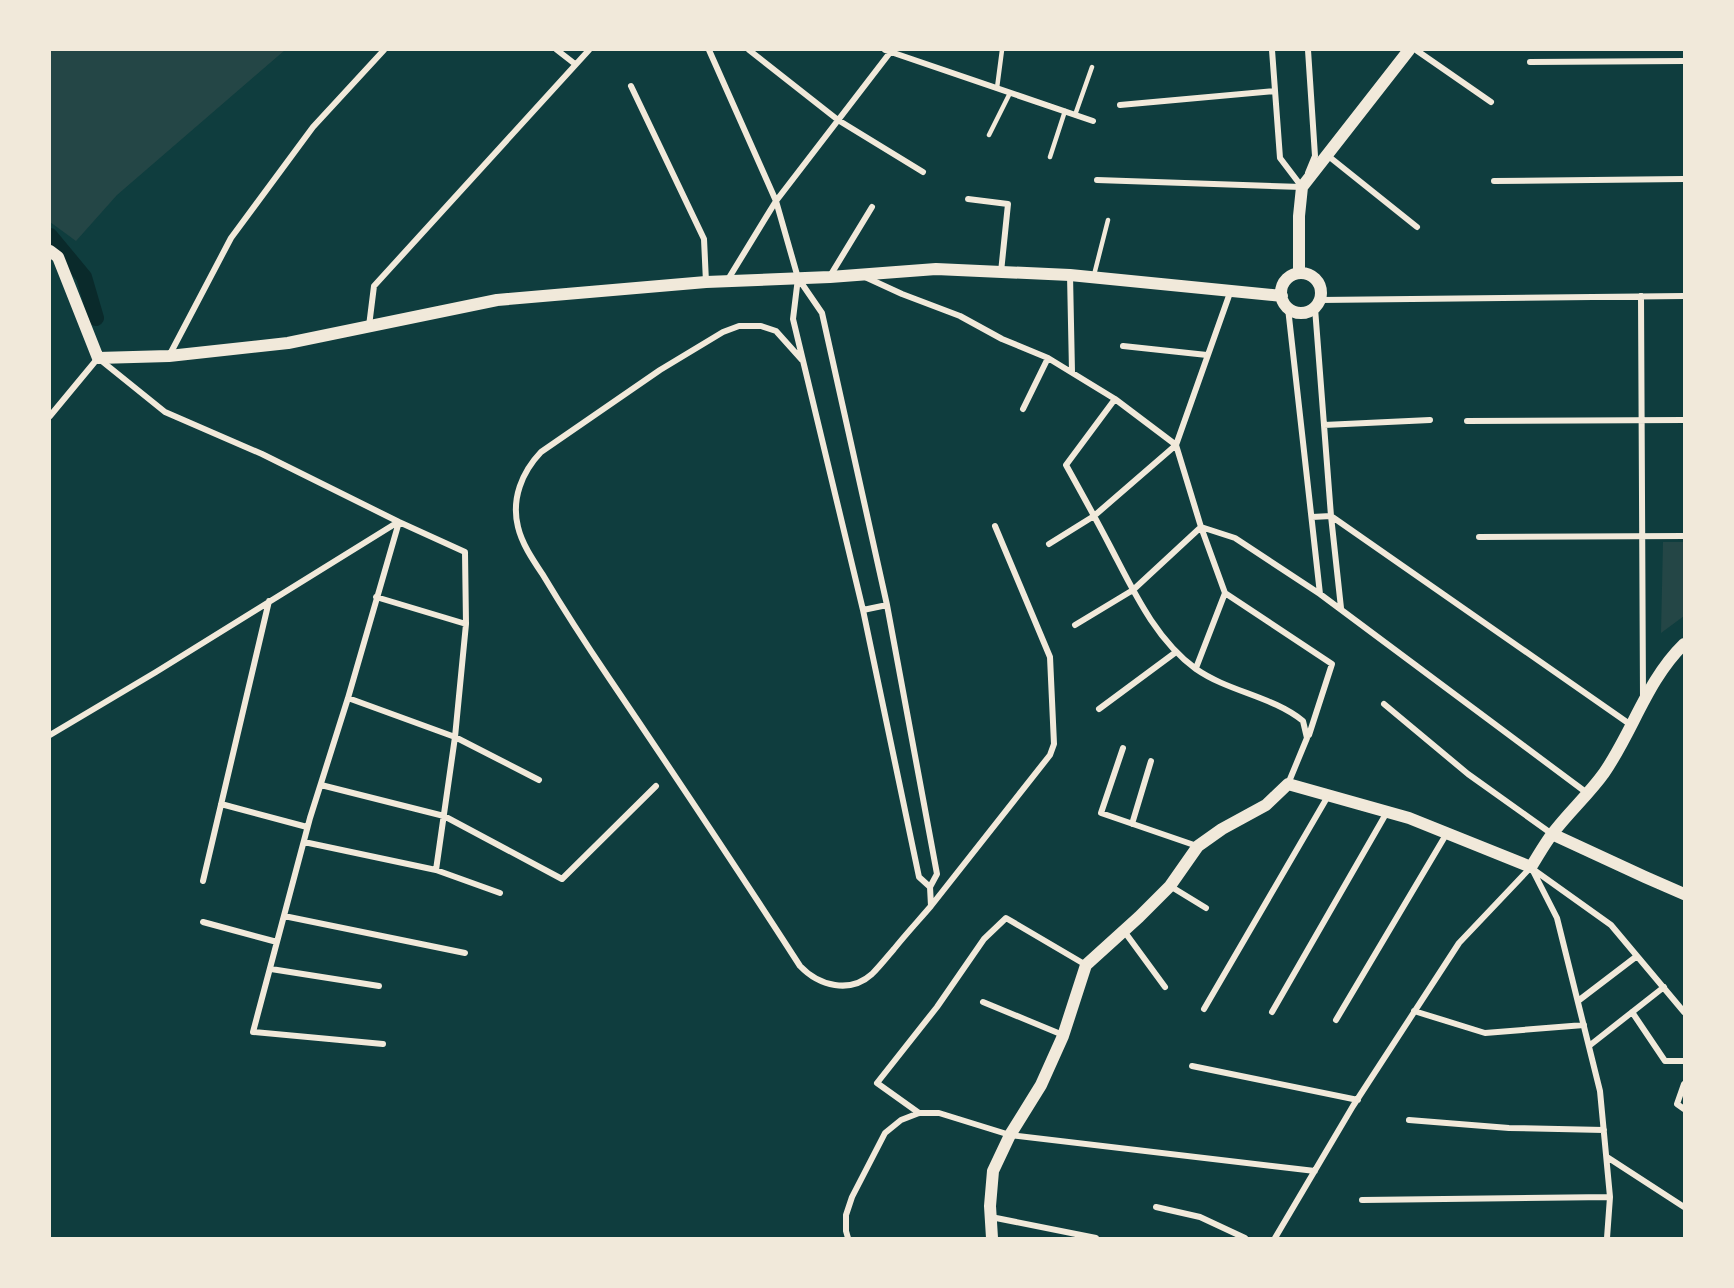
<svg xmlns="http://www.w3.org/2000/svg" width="1734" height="1288" font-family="'Golos Text',sans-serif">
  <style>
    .green { fill: #244646 }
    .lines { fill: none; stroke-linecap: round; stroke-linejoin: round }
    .canal { stroke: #0a2a2b; stroke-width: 16 }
    .service { stroke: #f1e9da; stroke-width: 4.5 }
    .minor { stroke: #f1e9da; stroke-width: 6 }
    .secondary { stroke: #f1e9da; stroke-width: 12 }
  </style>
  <rect width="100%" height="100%" fill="#0f3d3e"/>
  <path class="green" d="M 50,50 L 285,50 L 117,195 L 76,241 L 50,222 Z
    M 1663,542 L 1684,542 L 1684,616 L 1661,633 Z"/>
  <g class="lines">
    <path class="canal" d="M 50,236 L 84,277 L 96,318"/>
    <path class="service" d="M 997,88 L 1002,50
      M 1075,115 L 1092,67
      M 989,135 L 1010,93
      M 1050,157 L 1065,111
      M 1094,275 L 1108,220"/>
    <path class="minor" d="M 557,50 L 575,64
      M 709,50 L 776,201 L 798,278 L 822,313 L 887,605 L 937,874 L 930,887 L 919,877 L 863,610 L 793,319 L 798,278
      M 749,50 L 838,120 L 923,172
      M 885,50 L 1093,121
      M 1272,50 L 1280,158 L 1302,187
      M 1308,50 L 1315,156 L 1308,173
      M 1416,50 L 1491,102
      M 1530,62 L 1684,61
      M 631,86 L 704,239 L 706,282
      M 1120,105 L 1275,91
      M 1327,155 L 1417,227
      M 1097,180 L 1302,187
      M 1494,181 L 1684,179
      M 968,199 L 1008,204 L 1001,272
      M 1070,275 L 1072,372
      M 830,276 L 872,207
      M 865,277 L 902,294 L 960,316 L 1002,339 L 1048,358 L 1115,399 L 1176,445 L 1201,527 L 1235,538 L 1320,594 L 1587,793
      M 727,281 L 776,201 L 892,50
      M 1641,296 L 1643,697
      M 1320,300 L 1684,296
      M 1288,308 L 1320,594
      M 1315,308 L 1331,516 L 1341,608
      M 369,326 L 374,286 L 589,50
      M 1123,346 L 1207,355
      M 169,356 L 231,238 L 313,127 L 384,50
      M 802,360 L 776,331 L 761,326 L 739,326 L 723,332 L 660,370 L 541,452 C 522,472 511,499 518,527 C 522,544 533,560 543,575 C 564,610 586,644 609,678 C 674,774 738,870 800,966 C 819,986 850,994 872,974 C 880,966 887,957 894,949 C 906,934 919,920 931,906 L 930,887
      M 1115,399 L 1066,465 C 1081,492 1096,519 1110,546 C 1133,590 1155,639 1196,669 C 1229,692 1272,696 1303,721 L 1307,738 L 1288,784
      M 1023,409 L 1048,358
      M 50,416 L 98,358 L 165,412 L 262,454 L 399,522 L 465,552 L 466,624 L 455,737 L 436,870
      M 1467,421 L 1684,420
      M 1324,425 L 1430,420
      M 1312,517 L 1331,516 L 1631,725
      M 1479,537 L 1684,536
      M 1049,544 L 1094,516 L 1176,445 L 1231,290
      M 1225,593 L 1332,664 L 1309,735
      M 376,597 L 466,624
      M 863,610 L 887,605
      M 1075,625 L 1133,590 L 1201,527 L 1225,593 L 1196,668
      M 348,698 L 455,737 L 539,780
      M 1384,704 L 1468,774 L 1552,834
      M 1099,709 L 1176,652
      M 50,735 L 156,672 L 398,522
      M 1123,748 L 1101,813 L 1197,846
      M 321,785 L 444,816 L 562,879 L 656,786
      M 221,804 L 307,827
      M 1132,824 L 1151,761
      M 304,842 L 436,870 L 500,893
      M 1531,867 L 1557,918 L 1600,1091 L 1610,1197 L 1607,1238
      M 1534,870 L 1611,925 L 1684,1012
      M 203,881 L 269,601
      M 1170,886 L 1206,908
      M 931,906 L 1050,755 L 1054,744 L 1050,657 L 995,526
      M 284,916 L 465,953
      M 203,922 L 277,942
      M 1124,931 L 1165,987
      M 271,969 L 379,986
      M 1578,1001 L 1637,956
      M 983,1002 L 1063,1035
      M 1204,1009 L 1328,796
      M 1414,1011 L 1485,1033 L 1584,1025
      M 1272,1012 L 1387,812
      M 1632,1012 L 1665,1061 L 1684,1061
      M 1336,1020 L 1447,833
      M 383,1044 L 253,1032 L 310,818 L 348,698 L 399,522
      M 1589,1046 L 1664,987
      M 1192,1066 L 1358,1100
      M 1684,1084 L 1677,1104 L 1684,1109
      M 919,1113 L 877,1083 L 937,1007 L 984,939 L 1006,918 L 1086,965
      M 1409,1120 L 1509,1128 L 1604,1130
      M 1607,1157 L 1684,1207
      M 1362,1200 L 1610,1197
      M 1156,1207 L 1200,1217 L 1245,1238
      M 991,1217 L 1096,1238
      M 848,1238 L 846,1231 L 846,1215 L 852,1197 L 885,1133 L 901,1120 L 919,1113 L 939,1113 L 1010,1135 L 1315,1171
      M 1275,1238 L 1353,1106 L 1459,943 L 1531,867"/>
    <path class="secondary" d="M 50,251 L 58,257 L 98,358 L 169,356 L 288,343 L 497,300 L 706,282 L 830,277 L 936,269 L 1070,275 L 1282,296
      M 1299,273 L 1299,216 L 1302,187 L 1409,50
      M1281 293a20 20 0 1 1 40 0a20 20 0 1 1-40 0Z
      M 1552,834 L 1645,877 L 1684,894
      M 992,1238 L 990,1206 L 993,1171 L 1010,1135 L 1041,1085 L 1063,1036 L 1086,965 L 1139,917 L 1170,886 L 1198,846 L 1222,829 L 1266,805 L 1288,784 L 1409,818 L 1531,867 C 1538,856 1545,843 1553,833 C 1569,812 1589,794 1604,773 C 1633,731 1647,680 1684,644"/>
  </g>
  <rect width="1734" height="1288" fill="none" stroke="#f1e9da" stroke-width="102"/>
</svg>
